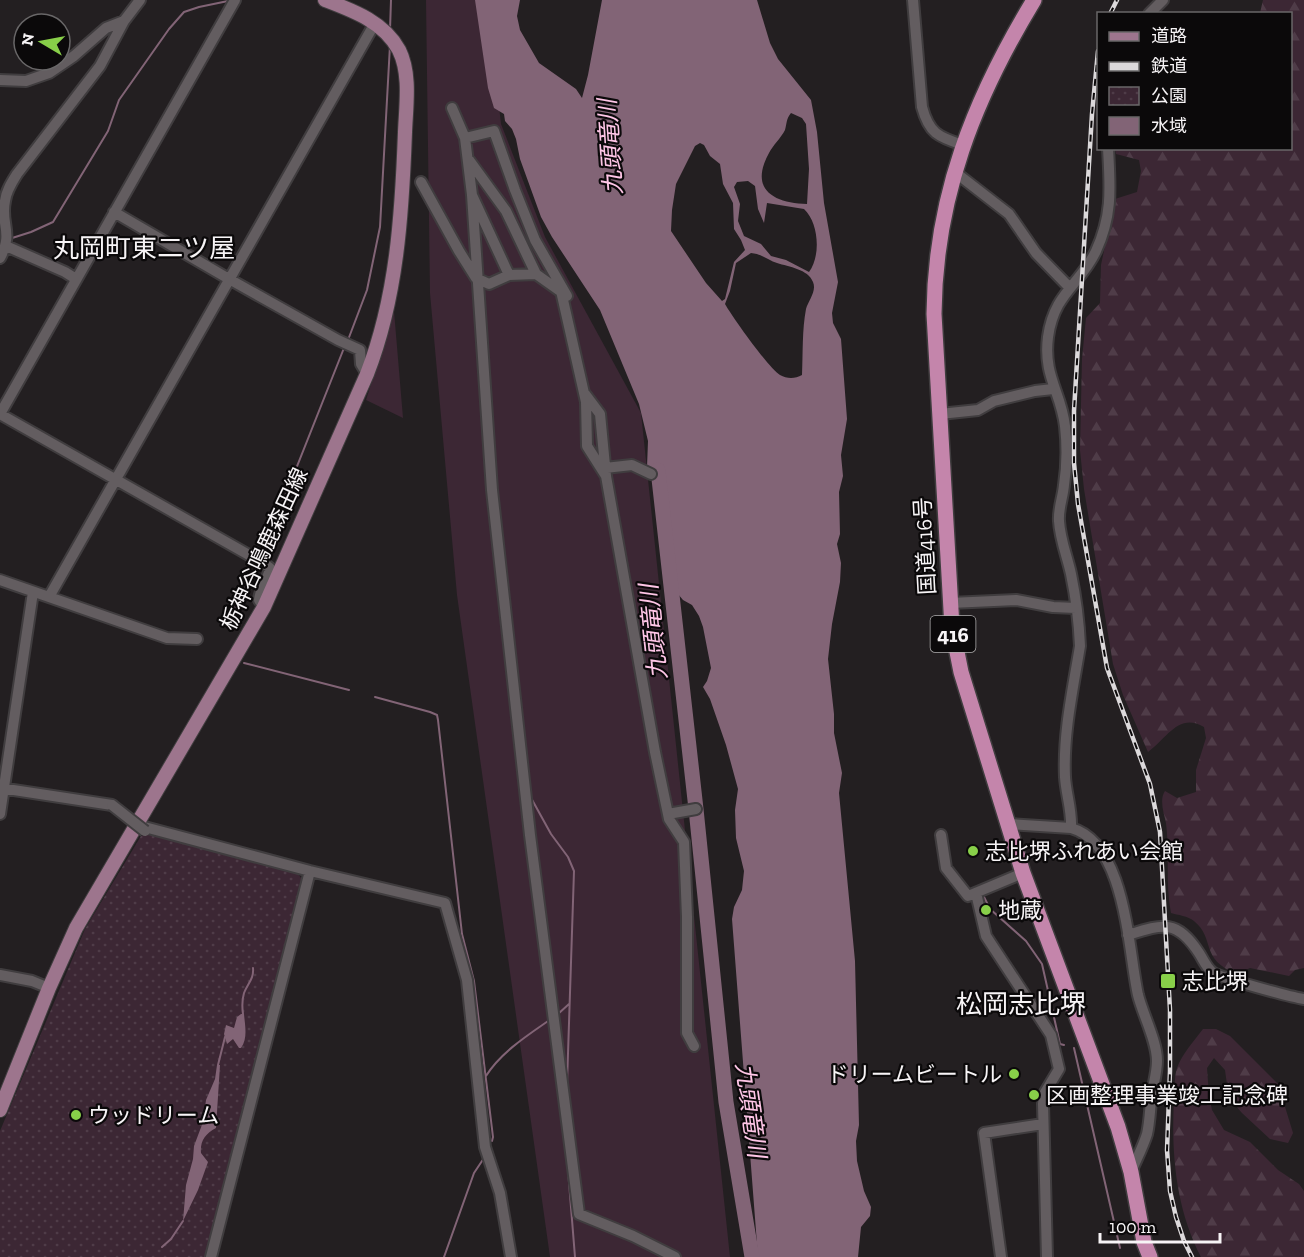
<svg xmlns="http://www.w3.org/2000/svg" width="1304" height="1257" font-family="'Zilla Slab','Noto Sans JP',serif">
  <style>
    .grass { fill: #3c2734 }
    .forest { fill: url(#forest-firs) }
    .park { fill: url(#park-dots) }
    .water { fill: #826476; fill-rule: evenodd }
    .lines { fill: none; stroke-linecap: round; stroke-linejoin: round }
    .stream { stroke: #826476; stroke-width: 2 }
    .river { stroke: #826476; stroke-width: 15 }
    .minor-casing { stroke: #403d3f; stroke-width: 14 }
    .major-casing { stroke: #403d3f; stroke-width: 16 }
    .highway-casing { stroke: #403d3f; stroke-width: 18 }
    .minor { stroke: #635d60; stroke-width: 10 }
    .major { stroke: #9d758d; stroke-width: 14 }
    .highway { stroke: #c485ab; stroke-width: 15 }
    .rail-casing { stroke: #dcd9db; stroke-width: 4.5 }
    .rail { stroke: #0b090a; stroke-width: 2; stroke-dasharray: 7; stroke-linecap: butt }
    .minor-bridge-casing { stroke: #403d3f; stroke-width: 14; stroke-linecap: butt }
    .minor-bridge { stroke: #635d60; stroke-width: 10 }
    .poi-dot { fill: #88cf49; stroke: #0b090a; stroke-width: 2 }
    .labels { text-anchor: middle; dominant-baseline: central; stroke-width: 4.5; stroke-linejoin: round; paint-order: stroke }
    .shield { fill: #0b090a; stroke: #b0aeaf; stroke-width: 1.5 }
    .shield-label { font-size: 21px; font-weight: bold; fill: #f7f4f6 }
    .street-label { font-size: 22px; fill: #f7f4f6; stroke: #0b090a }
    .poi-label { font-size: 22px; fill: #f7f4f6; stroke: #0b090a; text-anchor: start }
    .water-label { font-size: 24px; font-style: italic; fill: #ffc6e7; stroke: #0b090a }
    .quarter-label { font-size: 26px; fill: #f7f4f6; stroke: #0b090a }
  </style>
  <defs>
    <pattern id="forest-firs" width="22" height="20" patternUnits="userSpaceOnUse" patternTransform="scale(1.5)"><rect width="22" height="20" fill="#3c2734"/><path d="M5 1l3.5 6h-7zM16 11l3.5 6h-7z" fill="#4f3c48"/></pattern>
    <pattern id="park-dots" width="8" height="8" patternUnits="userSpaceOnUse" patternTransform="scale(1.5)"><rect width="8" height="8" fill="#3c2734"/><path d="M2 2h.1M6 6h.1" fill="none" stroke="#4f3c48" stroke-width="1.8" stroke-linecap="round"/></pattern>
  </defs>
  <rect width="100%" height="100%" fill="#231f21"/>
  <path class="grass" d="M 426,0 L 487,0 L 501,124 L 545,237 L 641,413 L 730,1257 L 550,1257 L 457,595 L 430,293 Z
    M 394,311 L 403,418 L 366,400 Z"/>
  <path class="forest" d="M 1263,0 L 1304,0 L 1304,968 L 1295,970 L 1289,976 L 1250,968 L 1237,974 C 1199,959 1216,939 1194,921 C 1188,916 1178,915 1171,913 C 1165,883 1170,853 1166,823 C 1164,813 1159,800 1165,791 L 1177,798 L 1196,792 L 1196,770 L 1206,738 L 1204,727 C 1179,712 1167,738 1148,752 L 1123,695 L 1113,664 L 1084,489 L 1080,450 L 1082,359 L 1086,318 L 1100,303 L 1101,265 L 1115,199 L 1137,192 L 1141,171 L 1139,160 L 1116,154 L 1115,149 L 1290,148 L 1290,14 L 1260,13 Z
    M 1203,1029 L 1216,1029 L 1230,1036 L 1278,1084 L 1293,1133 L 1288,1143 L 1270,1139 L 1242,1113 L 1229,1098 L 1225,1070 L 1214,1058 L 1207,1068 L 1209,1096 L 1212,1110 L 1224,1130 L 1250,1142 L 1278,1170 L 1299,1184 L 1304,1191 L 1304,1257 L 1201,1257 C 1176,1209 1171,1154 1174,1100 C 1175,1090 1174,1077 1177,1068 C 1182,1054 1194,1041 1203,1029 Z"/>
  <path class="park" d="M 147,834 L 209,849 L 298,874 L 304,882 L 245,1099 L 205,1257 L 0,1257 L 0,1131 L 85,929 L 141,836 Z"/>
  <path class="water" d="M 475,0 L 520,0 L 517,16 L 520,30 L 539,63 L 576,89 L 582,98 L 588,75 L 602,0 L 757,0 L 770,43 L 778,59 L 811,100 L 817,132 L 824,203 L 838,282 L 832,313 L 833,323 L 841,339 L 847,419 L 841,455 L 843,476 L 839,492 L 840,534 L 837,544 L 841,563 L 840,582 L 832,624 L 828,659 L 834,714 L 834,733 L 842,773 L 839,793 L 855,961 L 859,1125 L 856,1141 L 857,1161 L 864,1191 L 871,1207 L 870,1216 L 861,1227 L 858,1257 L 758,1257 L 732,919 L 734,907 L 742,890 L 744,871 L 736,838 L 735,810 L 738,789 L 726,745 L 710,699 L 703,687 L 707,681 L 711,668 L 703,627 L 699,616 L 692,605 L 683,600 L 673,588 L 667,574 L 661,529 L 665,520 L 665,503 L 662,492 L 647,467 L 648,441 L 639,404 L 600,310 L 552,237 L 541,217 L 520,159 L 516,139 L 512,129 L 505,121 L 504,114 L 494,108 L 488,88 ZM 791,113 L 802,118 L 806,124 L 809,169 L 807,204 C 773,203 749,189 769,153 C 773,145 781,138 785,130 C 787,123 786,119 791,113 ZM 700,143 L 704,145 L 710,156 L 720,164 L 723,184 L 733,203 L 734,229 L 741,240 L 745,250 L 734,262 L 725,299 L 722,301 L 706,283 L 671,231 L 672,210 L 676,184 L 695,146 ZM 748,181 L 755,186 L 758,209 L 764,223 L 767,203 L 804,209 C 819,223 821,256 809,272 L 786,260 L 771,256 L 761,244 L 744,236 L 738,221 L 740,204 L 734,187 L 737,182 ZM 751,253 C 762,254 767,260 777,263 C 789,267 808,269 813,282 C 817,291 808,301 806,309 C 802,330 803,353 802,375 C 795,379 787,379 780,375 C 768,367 733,318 725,304 L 730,291 L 736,263 Z
    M 241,1014 L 244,1014 C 245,1026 248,1038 241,1048 L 239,1048 L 233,1039 L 227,1044 L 224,1034 L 226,1025 L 234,1028 L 237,1017 Z
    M 217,1065 L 220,1065 L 216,1128 C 205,1134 200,1141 201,1153 L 208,1162 L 198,1190 L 183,1221 L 186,1185 L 193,1159 L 194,1146 L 203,1122 L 206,1100 L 215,1079 Z"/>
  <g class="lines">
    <path class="stream" d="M 390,30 L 391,0
      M 9,239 L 31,232 L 53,222 L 108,131 L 119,100 L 169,29 L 184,12 L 199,7 L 228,1
      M 348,340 L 367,290 L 380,227 L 390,45
      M 261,557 L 344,348
      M 227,624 L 257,565
      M 244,663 L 349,690
      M 375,697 L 430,712 L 437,715 L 438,720 L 462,934 L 474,981 L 493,1137 L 492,1141
      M 530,796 L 551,834 L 568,857 L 574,871 L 567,1084
      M 984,897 L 990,909 L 1026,941 L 1042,964 L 1060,1044 L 1064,1045
      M 243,1014 C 242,1007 242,1000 244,993 C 248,983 254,979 253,968
      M 558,1014 L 569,1004
      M 1074,1048 L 1120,1248
      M 218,1065 L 225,1037
      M 486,1076 C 501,1052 528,1035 551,1019
      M 568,1170 L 575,1257
      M 162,1247 L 171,1239 L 183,1221
      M 444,1257 L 474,1173 L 484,1158"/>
    <path class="river" d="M 658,470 L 696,809 L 726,1102 L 752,1257"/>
    <g class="minor-casing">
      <path id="minor" d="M 235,0 L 0,414 L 263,563 L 270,568 C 268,580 260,588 259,600 L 264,607
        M 913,0 L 922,107 C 929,133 938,137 963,145
        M 1149,14 L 1163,0
        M 0,80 L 26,81 L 49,73 L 74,56 L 106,28 L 124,21
        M 465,138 L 494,131 L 515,190 L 535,240 L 567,296 L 536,274
        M 1108,148 C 1110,187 1113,214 1096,251 C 1080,285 1054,293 1048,337 C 1043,376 1061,392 1065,426 C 1067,444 1067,466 1064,485 C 1063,497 1058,509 1059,521 C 1060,539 1067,556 1071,574 C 1076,598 1079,623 1080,646 C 1073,689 1063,733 1065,777 C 1066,794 1072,810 1071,828 C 1126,843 1128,949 1138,995 C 1143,1015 1157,1041 1157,1061 C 1157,1071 1154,1082 1152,1093 C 1150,1106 1150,1121 1147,1134 C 1143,1147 1136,1160 1131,1172
        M 469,160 L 506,211 L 536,274 L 509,275
        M 953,174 L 960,176 L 1009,214 L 1036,253 L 1069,287
        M 421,182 L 459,251 L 476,278 L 489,284 L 509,275 L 472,195 L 465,138 L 452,108
        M 472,195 L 492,490 L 530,835 L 579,1214 L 633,1236 L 675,1257
        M 114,212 L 229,279 L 338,340 L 360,350 L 361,364 L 367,374
        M 6,246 L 65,272 L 76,279
        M 0,258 C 14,232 0,224 5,201 C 6,191 12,182 17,174 L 100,66 L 124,21 L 140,0
        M 561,291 L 586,402 L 587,446 L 606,476 L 600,414 L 585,394
        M 940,414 L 978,410 L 994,401 L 1035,391 L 1053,389
        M 605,468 L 632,465 L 651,474
        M 606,476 L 655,752 L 669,819 L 684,842 L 687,917 L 687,1033 L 694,1046
        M 0,580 L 167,638 L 197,639
        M 49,597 L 375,23
        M 950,603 L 1016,600 L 1053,607 L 1076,608
        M 0,788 L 112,805
        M 0,814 L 33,592
        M 668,814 L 696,809
        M 1008,824 L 1071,828
        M 137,825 L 310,871 L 445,903 L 467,980 L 485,1147 L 500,1193 L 511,1257
        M 941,835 L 946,868 L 968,896 L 1023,873
        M 976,893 L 986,936 L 1051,1035 L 1059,1069 L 1044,1094 L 1043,1104 L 1047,1257
        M 1128,935 C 1163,924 1177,919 1199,953 C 1203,959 1206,967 1212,972 C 1220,978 1291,997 1304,999
        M 0,975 L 32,981 L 49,988
        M 211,1257 L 310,871
        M 1001,1257 L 984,1133 L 1043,1124"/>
    </g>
    <g class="major-casing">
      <path id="major" d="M 0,1110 L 49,988 L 76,928 L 264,607 L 367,374 C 397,297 402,214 405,132 C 406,106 411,74 399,50 C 384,22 354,11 325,0"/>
    </g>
    <g class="highway-casing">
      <path id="highway" d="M 1034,0 C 974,99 935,197 934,314 L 952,627 L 961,672 L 1023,873 L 1118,1127 L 1131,1172 L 1144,1242 L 1150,1257"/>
    </g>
    <use href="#minor" class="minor"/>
    <use href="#major" class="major"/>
    <use href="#highway" class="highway"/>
    <g class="rail-casing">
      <path id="rail" d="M 1110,14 L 1117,0
        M 1098,51 L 1092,114 L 1074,411 L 1074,463 L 1078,504 L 1107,668 L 1150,784 L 1160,832 L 1170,1010 L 1170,1071 L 1167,1150 L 1170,1191 L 1176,1217 L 1184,1241 L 1192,1257"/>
    </g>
    <use href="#rail" class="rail"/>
    <g class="minor-bridge-casing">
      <path id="minor-bridge" d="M 112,805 L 145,831"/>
    </g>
    <use href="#minor-bridge" class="minor-bridge"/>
  </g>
  <g class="poi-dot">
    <circle cx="973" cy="851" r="6"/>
    <circle cx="986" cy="910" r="6"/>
    <rect x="1160" y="973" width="16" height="16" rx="3"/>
    <circle cx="1014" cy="1074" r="6"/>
    <circle cx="1034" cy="1095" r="6"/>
    <circle cx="76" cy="1115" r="6"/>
  </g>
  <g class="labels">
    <rect class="shield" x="930.5" y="616" width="45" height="36" rx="4.5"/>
    <g class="shield-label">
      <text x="953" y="634">416</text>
    </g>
    <g class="street-label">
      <text transform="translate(925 546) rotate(-93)">国道416号</text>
      <text transform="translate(264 549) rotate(-65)">栃神谷鳴鹿森田線</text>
    </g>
    <g class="poi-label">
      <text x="985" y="851">志比堺ふれあい会館</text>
      <text x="998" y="910">地蔵</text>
      <text x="1182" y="981">志比堺</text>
      <text x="1002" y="1074" text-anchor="end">ドリームビートル</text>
      <text x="1046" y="1095">区画整理事業竣工記念碑</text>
      <text x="88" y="1115">ウッドリーム</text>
    </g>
    <g class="water-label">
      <text transform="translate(610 147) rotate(-94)">九頭竜川</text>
      <text transform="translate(653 632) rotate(-96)">九頭竜川</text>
      <text transform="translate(751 1110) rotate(82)">九頭竜川</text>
    </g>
    <g class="quarter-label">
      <text x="144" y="248">丸岡町東二ツ屋</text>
      <text x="1021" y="1004">松岡志比堺</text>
    </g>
  </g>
  <rect x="1097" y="12" width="195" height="138" fill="#0b090a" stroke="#696768" stroke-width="1.5"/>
  <rect x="1109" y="32" width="30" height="9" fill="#9d758d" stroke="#696768" stroke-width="1.5"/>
  <text x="1151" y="42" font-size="18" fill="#f7f4f6">道路</text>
  <rect x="1109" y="62" width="30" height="9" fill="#dcd9db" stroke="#696768" stroke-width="1.5"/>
  <text x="1151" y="72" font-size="18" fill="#f7f4f6">鉄道</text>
  <rect x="1109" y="87" width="30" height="18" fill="url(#park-dots)" stroke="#696768" stroke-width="1.5"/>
  <text x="1151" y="102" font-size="18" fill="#f7f4f6">公園</text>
  <rect x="1109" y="117" width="30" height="18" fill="#826476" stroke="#696768" stroke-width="1.5"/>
  <text x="1151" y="132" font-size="18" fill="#f7f4f6">水域</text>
  <g transform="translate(42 42) rotate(280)"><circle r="28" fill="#0b090a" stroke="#696768" stroke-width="1.5"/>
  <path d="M0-4.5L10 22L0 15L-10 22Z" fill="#88cf49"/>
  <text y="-9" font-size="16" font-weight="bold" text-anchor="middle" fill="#f7f4f6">N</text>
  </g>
  <path d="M1100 1233v9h120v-9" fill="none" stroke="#f7f4f6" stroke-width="3"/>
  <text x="1109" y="1233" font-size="18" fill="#f7f4f6" stroke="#0b090a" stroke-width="4.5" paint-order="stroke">100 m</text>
</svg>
